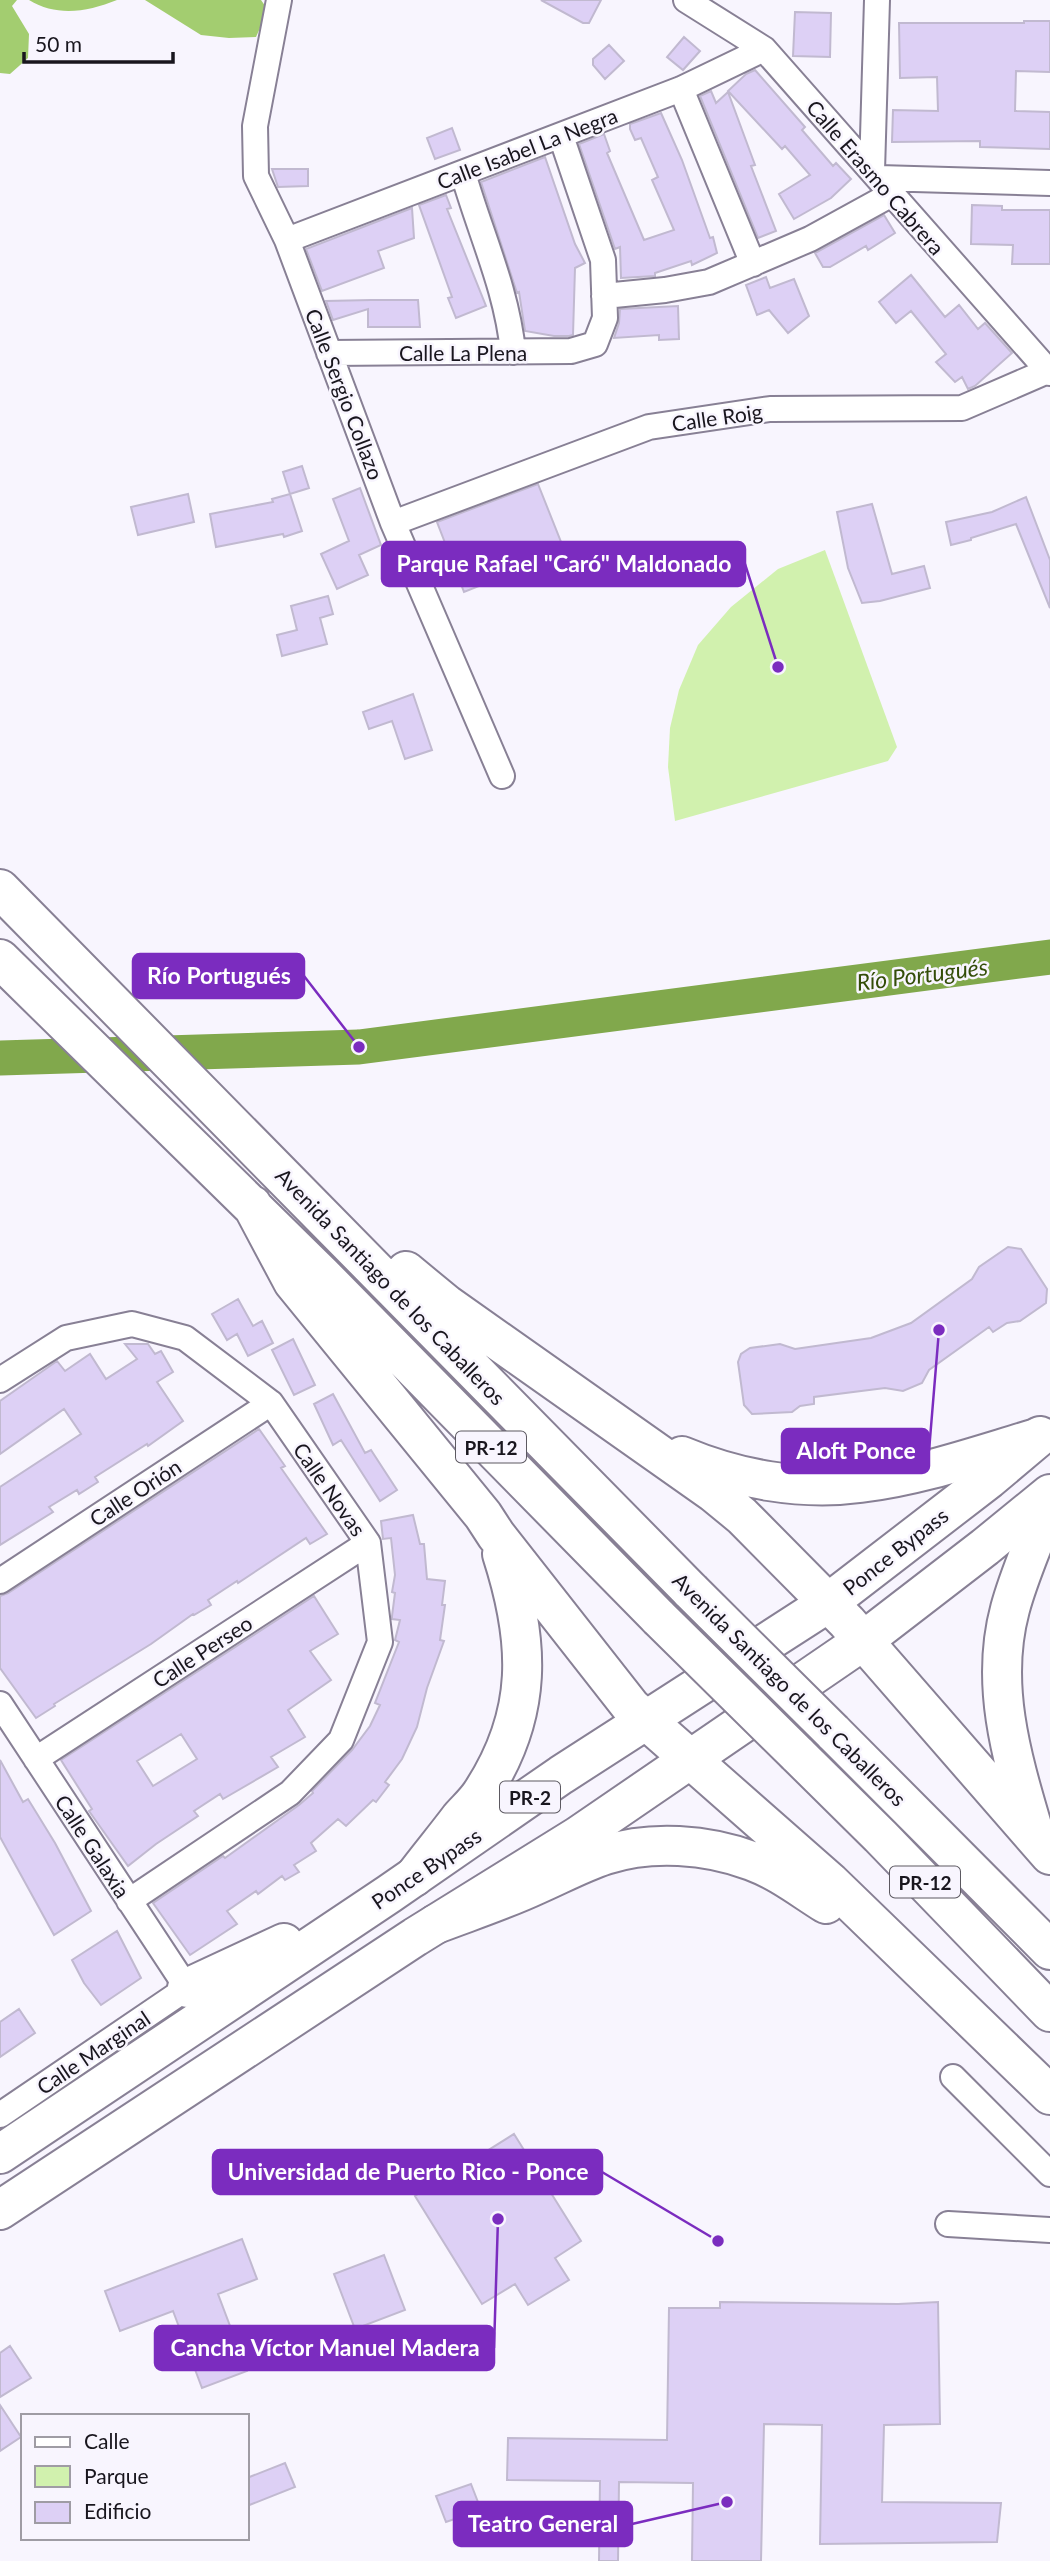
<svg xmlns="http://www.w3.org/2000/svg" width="1050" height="2561" font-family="Lato,sans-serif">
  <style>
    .green { fill: #d1f1ae }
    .forest { fill: #a3cd70 }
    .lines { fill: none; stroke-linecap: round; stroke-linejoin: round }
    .river { stroke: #81a84c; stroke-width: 35 }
    .building { fill: #ddd0f5; stroke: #c1b9d0; stroke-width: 2; fill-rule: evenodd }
    .minor-casing { stroke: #888095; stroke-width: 28 }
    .trunk-casing { stroke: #888095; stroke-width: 42 }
    .motorway-casing { stroke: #888095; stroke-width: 42 }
    .minor { stroke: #fff; stroke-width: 24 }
    .trunk { stroke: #fff; stroke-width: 38 }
    .motorway { stroke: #fff; stroke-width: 38 }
    .motorway-bridge-casing { stroke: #888095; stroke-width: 42; stroke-linecap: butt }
    .motorway-bridge { stroke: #fff; stroke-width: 38 }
    .labels { text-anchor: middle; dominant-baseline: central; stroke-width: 5; stroke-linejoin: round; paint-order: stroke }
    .shield { fill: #f8f5fe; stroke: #5c5961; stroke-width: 2 }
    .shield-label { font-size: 19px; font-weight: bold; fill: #19161e }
    .street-label { font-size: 21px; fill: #19161e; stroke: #f8f5fe }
    .water-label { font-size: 23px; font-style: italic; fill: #334d08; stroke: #f8f5fe }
    .leader { fill: none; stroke: #7b2cbf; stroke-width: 2.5 }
    .callout-dot { fill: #7b2cbf; stroke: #f8f5fe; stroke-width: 2.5 }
    .callout { fill: #7b2cbf; stroke: #7b2cbf; stroke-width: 2.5 }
    .callout-label { font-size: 23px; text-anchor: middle; font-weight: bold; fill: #fff }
  </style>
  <rect width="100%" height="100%" fill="#f8f5fe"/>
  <path class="green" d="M 825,550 L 897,747 L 888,761 L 675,821 L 668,767 L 670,728 L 679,690 L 698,645 L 731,607 L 778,569 Z"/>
  <path class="forest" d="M 0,0 L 17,0 L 12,6 L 29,34 L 28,58 L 10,74 L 0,73 Z
    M 29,0 L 117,0 C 87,12 57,17 29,0 Z
    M 145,0 L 261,0 L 268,10 L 256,37 L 229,38 L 201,35 Z"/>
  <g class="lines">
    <path class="river" d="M 0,1058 L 359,1047 L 1050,957"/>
  </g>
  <path class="building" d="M 541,0 L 601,0 L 589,23 L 583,23 Z
    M 795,12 L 831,13 L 830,57 L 793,56 Z
    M 1024,21 L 1050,21 L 1050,72 L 1016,71 L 1015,111 L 1050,112 L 1050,149 L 980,147 L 980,141 L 892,142 L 893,110 L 938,111 L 937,77 L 900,78 L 899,23 L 1024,23 Z
    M 684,37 L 700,51 L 683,70 L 667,57 Z
    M 609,45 L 624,61 L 605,79 L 593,65 L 593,59 Z
    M 755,70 L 805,127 L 802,130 L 833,166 L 836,163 L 851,179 L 831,198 L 794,219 L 779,194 L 810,175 L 785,146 L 782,149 L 728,91 L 746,74 Z
    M 711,91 L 716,103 L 728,92 L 755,165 L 751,166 L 776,231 L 758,238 L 700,96 Z
    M 661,113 L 682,160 L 710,238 L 713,237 L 717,253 L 692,265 L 691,261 L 655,273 L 655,276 L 621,278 L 620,247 L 615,249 L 579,144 L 604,134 L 610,151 L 607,153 L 644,240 L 674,230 L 652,180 L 658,177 L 641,138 L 635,140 L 630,129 L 630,124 Z
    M 452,128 L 460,150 L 435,159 L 427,138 Z
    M 545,157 L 575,244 L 585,263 L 575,268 L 573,335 L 569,336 L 554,336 L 525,331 L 519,292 L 517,293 L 481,182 Z
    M 272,169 L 308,169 L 308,186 L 278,187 Z
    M 446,195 L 451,208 L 447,209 L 486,306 L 456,318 L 448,298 L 452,297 L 419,205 Z
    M 972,205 L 1002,206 L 1002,210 L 1050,210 L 1050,264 L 1012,264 L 1013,245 L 971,244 Z
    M 412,208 L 414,238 L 378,251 L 384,268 L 322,291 L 306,249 Z
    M 884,215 L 895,233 L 868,250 L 866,246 L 830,267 L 823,267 L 815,253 Z
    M 911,275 L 945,317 L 959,305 L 978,329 L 985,323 L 1012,353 L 975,386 L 968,389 L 962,377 L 955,382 L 936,362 L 946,354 L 911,311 L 896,323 L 879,302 Z
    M 766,277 L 770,288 L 794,279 L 809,316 L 788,333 L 769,310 L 757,315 L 746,285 Z
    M 371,300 L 418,300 L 420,327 L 368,327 L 368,309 L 333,320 L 326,301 Z
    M 678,306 L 679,339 L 659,340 L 659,335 L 614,338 L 619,323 L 620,309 Z
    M 302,466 L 309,488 L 290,494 L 283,472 Z
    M 538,484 L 565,552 L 464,592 L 437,522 Z
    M 360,488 L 381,545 L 359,555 L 368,575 L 337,589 L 321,554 L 349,541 L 333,499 Z
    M 188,494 L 194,522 L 138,535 L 131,507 Z
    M 290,494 L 302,531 L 284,537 L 283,534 L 216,547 L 210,514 L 273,502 L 272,499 Z
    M 1026,497 L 1050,560 L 1050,608 L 1016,524 L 971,538 L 971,540 L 951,545 L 946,522 L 992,512 Z
    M 872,504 L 892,574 L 924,566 L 930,588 L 880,601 L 862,603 L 848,568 L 837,512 Z
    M 328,596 L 333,614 L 320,618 L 327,644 L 282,656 L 277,635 L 297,630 L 291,606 Z
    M 413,694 L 432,750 L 405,759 L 392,721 L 369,729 L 363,712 Z
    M 1008,1247 L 1021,1249 L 1047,1289 L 1046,1303 L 1020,1321 L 1007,1323 L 993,1332 L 989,1327 L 929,1370 L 922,1383 L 903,1391 L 885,1388 L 814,1397 L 814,1404 L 800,1406 L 792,1412 L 752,1414 L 744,1405 L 738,1362 L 741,1354 L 750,1348 L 780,1344 L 795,1349 L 871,1338 L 911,1323 L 972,1279 L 979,1267 Z
    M 238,1299 L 253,1326 L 262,1321 L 273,1343 L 248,1356 L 237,1334 L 227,1340 L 212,1314 Z
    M 293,1339 L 315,1385 L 294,1395 L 272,1350 Z
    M 125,1344 L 148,1344 L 155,1354 L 161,1351 L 173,1372 L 157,1382 L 183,1421 L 148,1446 L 147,1444 L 95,1477 L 98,1482 L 79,1494 L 77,1490 L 49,1507 L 53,1512 L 0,1545 L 0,1487 L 81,1434 L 64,1409 L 0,1454 L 0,1401 L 57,1361 L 65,1371 L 90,1354 L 106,1379 L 137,1359 Z
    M 333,1394 L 365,1453 L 371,1450 L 397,1490 L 380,1501 L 341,1440 L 333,1445 L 314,1404 Z
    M 259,1429 L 285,1466 L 281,1468 L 327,1534 L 310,1544 L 306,1538 L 238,1583 L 237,1581 L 208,1600 L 211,1605 L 194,1615 L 193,1614 L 151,1644 L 54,1704 L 55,1706 L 36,1718 L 0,1668 L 0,1596 L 8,1593 Z
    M 413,1515 L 420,1544 L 424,1544 L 427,1579 L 445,1581 L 442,1605 L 445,1605 L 440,1640 L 444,1641 L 427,1688 L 417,1727 L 402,1759 L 385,1782 L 389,1785 L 376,1802 L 373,1800 L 346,1826 L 338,1819 L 311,1843 L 316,1851 L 294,1865 L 299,1872 L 285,1880 L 282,1876 L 258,1894 L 256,1891 L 227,1911 L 237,1924 L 190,1955 L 153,1903 L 223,1856 L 225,1858 L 299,1805 L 313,1793 L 312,1791 L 352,1750 L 370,1726 L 380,1705 L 375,1703 L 399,1642 L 395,1640 L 400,1620 L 392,1619 L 392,1616 L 395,1593 L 392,1592 L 395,1575 L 391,1538 L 383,1539 L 381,1521 Z
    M 314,1596 L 338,1634 L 310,1651 L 331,1680 L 288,1710 L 305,1737 L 271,1757 L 278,1767 L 223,1799 L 220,1794 L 194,1811 L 198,1816 L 156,1844 L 128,1866 L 89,1811 L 92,1809 L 61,1760 ZM 181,1734 L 197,1759 L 153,1786 L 137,1761 Z
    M 0,1760 L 23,1802 L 28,1799 L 55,1843 L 91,1911 L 54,1935 L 0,1837 Z
    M 117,1931 L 141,1978 L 101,2005 L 84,1983 L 72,1960 Z
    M 19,2009 L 35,2033 L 0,2057 L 0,2022 Z
    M 514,2134 L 581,2241 L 555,2258 L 569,2280 L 528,2305 L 515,2284 L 482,2304 L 415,2196 Z
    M 242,2239 L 257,2279 L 218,2294 L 247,2371 L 202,2388 L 173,2311 L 120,2331 L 105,2291 Z
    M 384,2255 L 405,2310 L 355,2329 L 334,2274 Z
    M 720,2302 L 898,2304 L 938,2302 L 940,2424 L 884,2425 L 882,2502 L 1001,2503 L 997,2542 L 820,2544 L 822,2425 L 764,2424 L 761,2561 L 692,2561 L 693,2483 L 619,2482 L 618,2561 L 599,2561 L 600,2481 L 507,2480 L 508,2438 L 667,2440 L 669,2308 L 720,2308 Z
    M 10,2346 L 31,2378 L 0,2397 L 0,2353 Z
    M 0,2405 L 21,2437 L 0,2451 Z
    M 285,2463 L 295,2487 L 247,2506 L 247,2478 Z
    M 471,2484 L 481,2510 L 446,2522 L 436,2496 Z"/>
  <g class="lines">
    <g class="minor-casing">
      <path id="minor" d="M 279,0 L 255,126 L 256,176 L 287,240 L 393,523 L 502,776
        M 686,0 L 764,49 L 1050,373
        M 681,89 L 753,264
        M 872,171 L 877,0
        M 463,173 C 480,233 507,289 513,352
        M 879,178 L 1050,183
        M 287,240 L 681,89 L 764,49
        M 604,296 L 665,290 L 709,282 L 810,239 L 892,194
        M 329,353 L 571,351 L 595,344 L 605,318 L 603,260 L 561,136
        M 393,523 L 649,427 L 770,409 L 962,408 L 1050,370
        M 0,1380 L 66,1338 L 132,1324 L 185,1338 L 271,1403 L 368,1543 L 380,1642 L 341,1740 L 290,1793 L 129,1901
        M 0,1581 L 271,1403
        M 0,1704 L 187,1988 L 0,2115
        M 36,1759 L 368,1543
        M 953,2077 L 1050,2174
        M 948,2224 L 1050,2230"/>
    </g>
    <g class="trunk-casing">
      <path id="trunk" d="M 187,1988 L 284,1943
        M 0,2154 L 389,1894 L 561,1775 L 828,1603 L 989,1479 L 1040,1436
        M 0,2210 L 415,1937 L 578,1836 L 863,1641 L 985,1547 L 1050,1494"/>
    </g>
    <g class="motorway-casing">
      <path id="motorway" d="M 0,889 L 691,1591
        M 0,959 L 322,1275 L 659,1618
        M 252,1205 L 293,1282 L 483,1515 L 496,1535 L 631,1707 L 830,1882 L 1050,2095
        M 406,1271 L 446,1304 L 714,1493 L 742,1516 L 847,1622 L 1050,1855
        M 682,1456 C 737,1479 801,1491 860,1483 C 920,1476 979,1455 1037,1438
        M 833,1732 L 1050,1950
        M 797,1754 L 880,1836 L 1050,2012
        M 1032,1826 C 1011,1755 990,1683 1010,1609 C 1020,1571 1038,1535 1050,1497
        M 414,1877 C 429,1857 445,1838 460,1818 C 467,1810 475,1803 481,1794 C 534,1714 530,1641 502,1554
        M 436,1924 C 470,1911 504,1900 536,1885 C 559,1875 581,1863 605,1855 C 651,1840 707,1844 752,1861 C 779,1871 802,1889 826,1904"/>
    </g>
    <use href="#minor" class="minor"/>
    <use href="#trunk" class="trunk"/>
    <use href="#motorway" class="motorway"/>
    <g class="motorway-bridge-casing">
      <path id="motorway-bridge" d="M 691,1591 L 833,1732
        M 659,1618 L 797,1754"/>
    </g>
    <use href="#motorway-bridge" class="motorway-bridge"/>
  </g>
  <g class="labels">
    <g class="shield">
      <rect x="456" y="1431.5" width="70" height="31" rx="5"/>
      <rect x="500" y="1781.5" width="60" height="31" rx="5"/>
      <rect x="890" y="1866.5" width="70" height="31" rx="5"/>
    </g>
    <g class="shield-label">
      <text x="491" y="1447">PR-12</text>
      <text x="530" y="1797">PR-2</text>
      <text x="925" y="1882">PR-12</text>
    </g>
    <g class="street-label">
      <text transform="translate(527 148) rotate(-21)">Calle Isabel La Negra</text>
      <text transform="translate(876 177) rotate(49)">Calle Erasmo Cabrera</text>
      <text x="463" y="352">Calle La Plena</text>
      <text transform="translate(345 394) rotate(69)">Calle Sergio Collazo</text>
      <text transform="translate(717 417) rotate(-8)">Calle Roig</text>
      <text transform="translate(391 1286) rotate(46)">Avenida Santiago de los Caballeros</text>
      <text transform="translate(330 1489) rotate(55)">Calle Novas</text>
      <text transform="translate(135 1492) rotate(-33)">Calle Orión</text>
      <text transform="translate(895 1551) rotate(-38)">Ponce Bypass</text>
      <text transform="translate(202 1651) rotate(-33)">Calle Perseo</text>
      <text transform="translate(790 1689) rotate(45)">Avenida Santiago de los Caballeros</text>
      <text transform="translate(93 1846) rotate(57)">Calle Galaxia</text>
      <text transform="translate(426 1868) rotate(-34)">Ponce Bypass</text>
      <text transform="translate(93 2052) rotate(-34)">Calle Marginal</text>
    </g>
    <g class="water-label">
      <text transform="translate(922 974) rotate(-7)">Río Portugués</text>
    </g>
  </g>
  <path class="leader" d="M778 667L745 564M359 1047L304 976M939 1330L929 1451M718 2241L602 2172M498 2219L494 2348M727 2502L632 2524"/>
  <g class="callout-dot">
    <circle cx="778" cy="667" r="7"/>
    <circle cx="359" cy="1047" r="7"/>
    <circle cx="939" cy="1330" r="7"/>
    <circle cx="718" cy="2241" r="7"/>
    <circle cx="498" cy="2219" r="7"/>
    <circle cx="727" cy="2502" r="7"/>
  </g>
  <g class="callout">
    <rect x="382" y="542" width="363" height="44" rx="7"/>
    <rect x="133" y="954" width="171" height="44" rx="7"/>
    <rect x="782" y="1429" width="147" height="44" rx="7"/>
    <rect x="213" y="2150" width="389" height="44" rx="7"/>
    <rect x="155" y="2326" width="339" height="44" rx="7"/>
    <rect x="454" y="2502" width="178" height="44" rx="7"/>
  </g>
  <g class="callout-label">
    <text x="564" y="572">Parque Rafael "Caró" Maldonado</text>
    <text x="219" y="984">Río Portugués</text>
    <text x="856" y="1459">Aloft Ponce</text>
    <text x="408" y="2180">Universidad de Puerto Rico - Ponce</text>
    <text x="325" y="2356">Cancha Víctor Manuel Madera</text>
    <text x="543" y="2532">Teatro General</text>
  </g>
  <rect x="21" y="2414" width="228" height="126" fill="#f8f5fe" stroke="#9f9ca4" stroke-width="2"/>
  <rect x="35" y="2437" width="35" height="10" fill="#ffffff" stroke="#9f9ca4" stroke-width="2"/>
  <text x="84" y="2449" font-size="21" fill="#19161e">Calle</text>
  <rect x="35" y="2466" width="35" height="21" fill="#d1f1ae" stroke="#9f9ca4" stroke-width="2"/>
  <text x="84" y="2484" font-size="21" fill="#19161e">Parque</text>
  <rect x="35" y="2502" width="35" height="21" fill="#ddd0f5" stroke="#9f9ca4" stroke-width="2"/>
  <text x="84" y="2519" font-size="21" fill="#19161e">Edificio</text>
  <path d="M24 52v10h149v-10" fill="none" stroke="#19161e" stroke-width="3.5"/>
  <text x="35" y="52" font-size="21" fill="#19161e" stroke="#f8f5fe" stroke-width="5" paint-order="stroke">50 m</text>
</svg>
